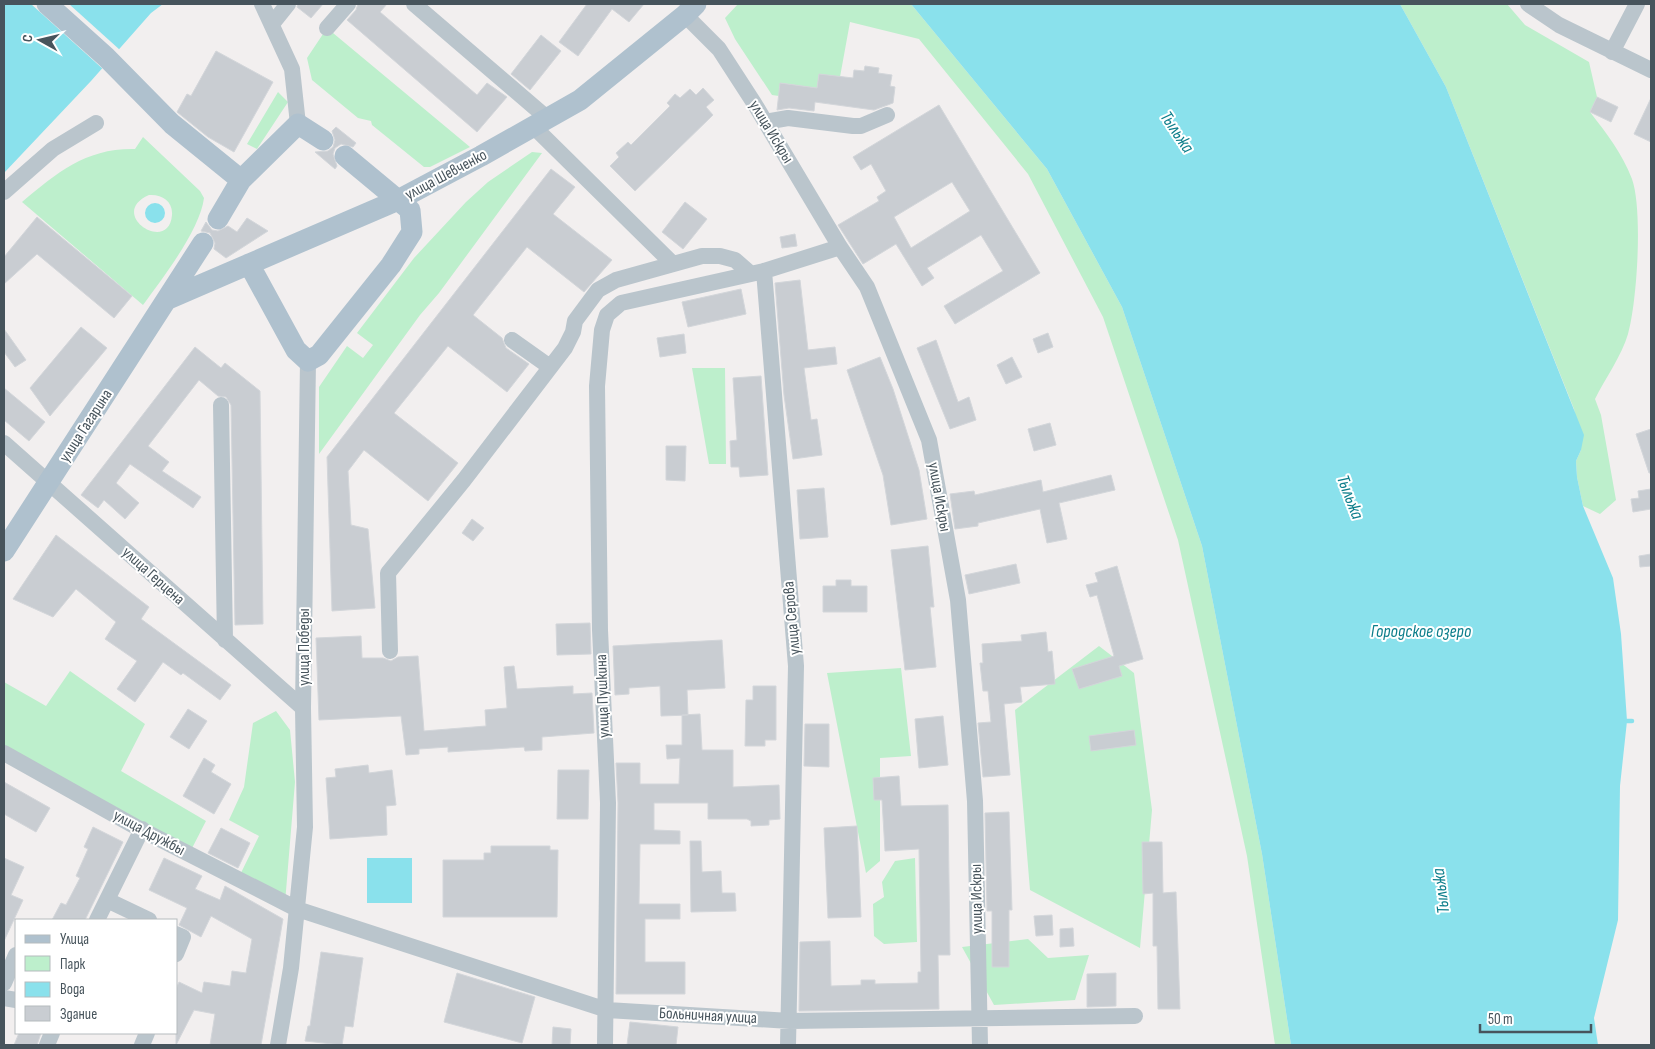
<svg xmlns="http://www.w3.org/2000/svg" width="1655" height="1049" font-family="'Sofia Sans Condensed',sans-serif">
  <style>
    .green { fill: #bdefcc; fill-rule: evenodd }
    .water { fill: #8ae1ec }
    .pier { fill: #f2efef }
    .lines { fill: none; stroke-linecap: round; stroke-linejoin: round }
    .stream { stroke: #8ae1ec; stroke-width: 4.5 }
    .building { fill: #c9cdd2; stroke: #d3d6da; fill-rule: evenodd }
    .minor { stroke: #bac5cc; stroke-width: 16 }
    .major { stroke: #afc1ce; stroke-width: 21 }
    .labels { text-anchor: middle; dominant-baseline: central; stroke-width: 4; stroke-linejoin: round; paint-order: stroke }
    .street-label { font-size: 16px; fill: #47545c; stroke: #fff }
    .water-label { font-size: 18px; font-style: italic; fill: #0d7e8b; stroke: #fff }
  </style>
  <rect width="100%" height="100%" fill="#f2efef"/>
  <path class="green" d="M 738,4 L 911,4 L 1047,169 L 1122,307 L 1202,546 L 1262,854 L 1291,1045 L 1275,1045 L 1247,856 L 1178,540 L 1103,317 L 1028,174 L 919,39 L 850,22 L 840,77 L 819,74 L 817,88 L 781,83 L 779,96 L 772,95 L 735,39 L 725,18 Z
    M 1400,4 L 1507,4 L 1525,25 L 1589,62 L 1597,97 L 1590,112 C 1607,134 1622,153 1632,179 C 1643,210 1637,303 1628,334 C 1622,355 1605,379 1595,399 L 1601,415 L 1616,500 L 1600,514 L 1583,506 L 1577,477 L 1576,461 L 1581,450 L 1574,409 L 1446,87 Z
    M 327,28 L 470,147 L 430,167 L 424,167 L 372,125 L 371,121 L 358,118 L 312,80 L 307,58 Z
    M 278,92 L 288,102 L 257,149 L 247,144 Z
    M 143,137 L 200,191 L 204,198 C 200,230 162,279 143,305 L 22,202 C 58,172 86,148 135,149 ZM 149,195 C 162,194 173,201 172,215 C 169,255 106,214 149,195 Z
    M 532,152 L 542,153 L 439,293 L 420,315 L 319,454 L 319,387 L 347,346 L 363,358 L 373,345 L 357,333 L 414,258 L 466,202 L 488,182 Z
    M 692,368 L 725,368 L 726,464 L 709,464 Z
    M 1099,646 L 1134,673 L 1152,810 L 1140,948 L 1030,890 L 1015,710 Z
    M 901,668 L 911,756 L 880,758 L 880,861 L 866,873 L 827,673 Z
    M 70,671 L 145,724 L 121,771 L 206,821 L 189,854 L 4,753 L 4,682 L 46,706 Z
    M 276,711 L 290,730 L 295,782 L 285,903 L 238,879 L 259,836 L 229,820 L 244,787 L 253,723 Z
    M 915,858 L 917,942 L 884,944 L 874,936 L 873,904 L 884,897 L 882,882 L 895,861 Z
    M 1028,939 L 1048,958 L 1089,955 L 1075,1000 L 994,1005 L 962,947 Z"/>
  <path class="water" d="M 4,4 L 163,4 L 151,13 L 91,81 L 4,173 Z
    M 911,4 L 1400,4 L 1446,87 L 1584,435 L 1581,450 L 1576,461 L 1577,477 L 1583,506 L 1613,578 L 1621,634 L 1627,721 L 1620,786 L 1618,920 L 1594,1018 L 1598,1045 L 1291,1045 L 1262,854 L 1202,546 L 1122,307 L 1047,169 Z
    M145 213a10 10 0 1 1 20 0a10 10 0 1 1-20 0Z
    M 367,858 L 412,858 L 412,903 L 367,903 Z"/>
  <path class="pier" d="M 31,4 L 69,4 L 120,50 L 104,70 Z"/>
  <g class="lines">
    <path class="stream" d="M 1627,721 L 1632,721"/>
  </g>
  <path class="building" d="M 298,4 L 323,4 L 311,18 L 297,7 Z
    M 358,4 L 387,4 L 380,12 L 477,95 L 487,83 L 507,97 L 477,132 L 347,20 L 356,10 Z
    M 587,4 L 644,4 L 629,22 L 612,9 L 578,56 L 559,42 Z
    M 541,35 L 561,51 L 530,90 L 511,74 Z
    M 216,51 L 273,82 L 234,152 L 208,137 L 177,112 L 187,94 L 191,96 Z
    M 865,66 L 879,68 L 878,73 L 892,75 L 890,86 L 895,87 L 893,103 L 874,110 L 815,102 L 814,111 L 789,108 L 777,110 L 780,83 L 817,88 L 819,74 L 853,78 L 854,70 L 864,71 Z
    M 703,88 L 714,100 L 706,107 L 713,115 L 635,191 L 610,166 L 619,157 L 616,153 L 628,142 L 631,145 L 670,106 L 667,103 L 675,94 L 680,98 L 690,89 L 696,95 Z
    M 1597,97 L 1618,107 L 1611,122 L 1590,112 Z
    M 1651,98 L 1651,142 L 1634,134 Z
    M 939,105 L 1040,273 L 955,324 L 944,306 L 1003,271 L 981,235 L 927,268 L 934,278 L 922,286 L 896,244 L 863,264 L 838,225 L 879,201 L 877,197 L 886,191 L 871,164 L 861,170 L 853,157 ZM 952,182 L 970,211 L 911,248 L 894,217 Z
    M 336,127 L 356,143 L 353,147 L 341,144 L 335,148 L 333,154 L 337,166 L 335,169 L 315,152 L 328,151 L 333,147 L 335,140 L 332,131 Z
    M 551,169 L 575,187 L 553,214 L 612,260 L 584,292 L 527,247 L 473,315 L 502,338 L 506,348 L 529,364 L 507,392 L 448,346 L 394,413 L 458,463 L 428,501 L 364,450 L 348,471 L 351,525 L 368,529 L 375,608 L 332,611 L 327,457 Z
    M 685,202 L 707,219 L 683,249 L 662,232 Z
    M 37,217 L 132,296 L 114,318 L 37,254 L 4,284 L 4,257 Z
    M 247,218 L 268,231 L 226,258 L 214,249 L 215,243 L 210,233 L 201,231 L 206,222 L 212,230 L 218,231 L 228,226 L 237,232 Z
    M 795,234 L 797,246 L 782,248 L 780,237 Z
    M 800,280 L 808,350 L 835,347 L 837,364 L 804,368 L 811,420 L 817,419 L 822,455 L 793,459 L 784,395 L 775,283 Z
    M 741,289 L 746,314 L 688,327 L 682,302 Z
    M 81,327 L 107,348 L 50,416 L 30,388 Z
    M 4,329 L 26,360 L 15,367 L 4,352 Z
    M 1048,333 L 1053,347 L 1038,353 L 1033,339 Z
    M 684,334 L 686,353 L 660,357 L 657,338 Z
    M 936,340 L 958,402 L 969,397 L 976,420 L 950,429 L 917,348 Z
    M 195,347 L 221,368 L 225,363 L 260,391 L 263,624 L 235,625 L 231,405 L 226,397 L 218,396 L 199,380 L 148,446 L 169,462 L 162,471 L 201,497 L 193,508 L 130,464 L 116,483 L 139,503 L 125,519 L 104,500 L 98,508 L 81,495 Z
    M 880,357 L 893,389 L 919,470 L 927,519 L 891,525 L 883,475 L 847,370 Z
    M 1012,357 L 1022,377 L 1006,384 L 997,365 Z
    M 761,376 L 768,475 L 740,477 L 739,467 L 731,467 L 730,441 L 737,440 L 733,378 Z
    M 4,388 L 45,422 L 29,441 L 4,420 Z
    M 1050,423 L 1056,445 L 1034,451 L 1028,429 Z
    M 1651,429 L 1651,473 L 1649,473 L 1636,434 Z
    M 666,446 L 686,446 L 685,481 L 666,480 Z
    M 1111,475 L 1115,490 L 1059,503 L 1067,539 L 1047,543 L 1040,509 L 978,523 L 978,526 L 955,529 L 950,494 L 974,491 L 975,495 L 1041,480 L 1043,492 Z
    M 824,488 L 828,537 L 800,539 L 797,490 Z
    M 1651,489 L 1651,509 L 1633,512 L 1631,499 L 1639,498 L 1638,491 Z
    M 472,519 L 484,528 L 473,541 L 462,533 Z
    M 56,535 L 149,607 L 141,619 L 231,685 L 220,700 L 183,673 L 181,675 L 163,662 L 135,702 L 117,689 L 137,661 L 105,639 L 116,622 L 76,589 L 53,617 L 13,599 Z
    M 928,546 L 934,607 L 930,607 L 936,667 L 905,670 L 891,550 Z
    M 1651,554 L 1651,566 L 1640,567 L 1639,556 Z
    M 1016,564 L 1020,583 L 969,594 L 965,575 Z
    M 1117,566 L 1143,659 L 1119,666 L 1122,676 L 1079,689 L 1072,669 L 1114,656 L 1097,595 L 1090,597 L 1086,585 L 1098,582 L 1095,573 Z
    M 836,580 L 851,580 L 851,586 L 867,586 L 867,612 L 823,612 L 823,586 L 836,586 Z
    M 590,623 L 591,654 L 557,655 L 556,624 Z
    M 1046,632 L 1048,652 L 1052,651 L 1055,684 L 1020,687 L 1022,702 L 1004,704 L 1010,775 L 983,777 L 978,723 L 991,722 L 988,691 L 983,691 L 980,663 L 983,663 L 982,644 L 1022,641 L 1021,635 Z
    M 361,636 L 362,658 L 383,658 L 391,661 L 398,657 L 418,656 L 424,731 L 486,726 L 485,710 L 507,708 L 504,667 L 514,666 L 517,689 L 573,686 L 573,694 L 592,693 L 594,733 L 542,737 L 542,750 L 525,751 L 524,747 L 448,752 L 448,747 L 419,749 L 419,754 L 406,755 L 401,716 L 319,720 L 316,638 Z
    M 722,640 L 725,688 L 687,690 L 688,715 L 661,716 L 660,686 L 629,688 L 629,694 L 615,695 L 613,646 Z
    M 753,686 L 776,686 L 776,740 L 765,740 L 765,746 L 745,746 L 746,700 L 753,700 Z
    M 188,709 L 207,721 L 189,749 L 170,737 Z
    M 700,714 L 702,750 L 733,750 L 733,787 L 779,785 L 780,819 L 769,820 L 769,825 L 751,826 L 751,821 L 747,819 L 708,819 L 708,803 L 654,803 L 654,830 L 680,831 L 680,844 L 640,844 L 639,904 L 680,904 L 680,919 L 645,919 L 645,962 L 685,962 L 685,994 L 616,994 L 618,803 L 616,763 L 640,763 L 640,784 L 679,784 L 680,758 L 667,759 L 666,745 L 682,745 L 682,715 Z
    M 943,716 L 948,765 L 919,768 L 915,719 Z
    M 805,724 L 829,724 L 829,767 L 804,766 Z
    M 1134,730 L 1136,745 L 1091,751 L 1089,736 Z
    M 204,758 L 215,765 L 211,772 L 231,784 L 214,814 L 183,796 Z
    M 368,765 L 369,773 L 392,770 L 396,805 L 386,806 L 387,835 L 330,839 L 326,778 L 336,777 L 335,769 Z
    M 558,770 L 589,770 L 588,819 L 557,819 Z
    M 899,776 L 901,806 L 948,805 L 950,955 L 938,955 L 939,1009 L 799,1011 L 800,942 L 830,941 L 831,986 L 861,985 L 861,980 L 875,980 L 875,984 L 918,983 L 918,972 L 921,972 L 919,849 L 885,851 L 882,800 L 874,800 L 873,778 Z
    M 4,782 L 50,808 L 36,832 L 4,814 Z
    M 1009,812 L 1012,910 L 1009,910 L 1009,967 L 992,967 L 992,911 L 987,911 L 985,813 Z
    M 857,826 L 861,917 L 828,918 L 824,828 Z
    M 93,827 L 123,842 L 85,920 L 52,920 L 61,903 L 66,905 L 80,878 L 76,876 L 88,849 L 84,847 Z
    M 221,828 L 250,843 L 238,868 L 208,853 Z
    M 690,841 L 701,841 L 702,872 L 721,871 L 722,893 L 735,893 L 736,911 L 691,912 Z
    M 1142,842 L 1162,842 L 1163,893 L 1176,892 L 1180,1009 L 1158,1009 L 1157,946 L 1153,946 L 1153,893 L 1143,894 Z
    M 491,846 L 550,846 L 550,850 L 558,850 L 557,917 L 443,917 L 443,860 L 484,860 L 484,853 L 491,853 Z
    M 4,858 L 24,867 L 11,895 L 23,900 L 4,941 Z
    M 164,858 L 202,876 L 195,889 L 220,900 L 225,886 L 283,919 L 261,1045 L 210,1045 L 215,1014 L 194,1010 L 176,1045 L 176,989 L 179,982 L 202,993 L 204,982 L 230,986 L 232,971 L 246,973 L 252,939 L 211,916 L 201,937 L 179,925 L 187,908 L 149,890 Z
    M 1052,915 L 1053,935 L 1036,936 L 1034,916 Z
    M 1073,928 L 1074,946 L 1060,947 L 1060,929 Z
    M 321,952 L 363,958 L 353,1027 L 345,1026 L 342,1045 L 305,1041 L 308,1026 L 310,1026 Z
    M 457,973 L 535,997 L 522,1043 L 444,1022 Z
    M 1116,973 L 1116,1006 L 1087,1007 L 1087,974 Z
    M 630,1022 L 678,1027 L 676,1045 L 627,1045 Z
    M 553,1027 L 571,1029 L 570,1045 L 552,1045 Z
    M 19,1033 L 41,1033 L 37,1045 L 14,1045 Z"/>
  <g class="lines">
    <path class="minor" d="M 262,4 L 292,69 L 298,124
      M 414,4 L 547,118
      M 1528,4 L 1559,25 L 1651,70
      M 685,15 L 719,49 L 754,103 L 840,247 L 867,287 L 929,440 L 958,600 L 975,801 L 980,1045
      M 272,24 L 288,4
      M 327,28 L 348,4
      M 1612,52 L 1637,4
      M 765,122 L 788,118 L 853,126 L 861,126 L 887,115
      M 533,126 L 673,264
      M 4,192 L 53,149 L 96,123
      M 512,340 L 550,367
      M 221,405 L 225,640
      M 4,443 L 303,708
      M 390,651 L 388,573 L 464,480 L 565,348 L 573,332 L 575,321 L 598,290 L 616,280 L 702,256 L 720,256 L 735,260 L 751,274
      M 4,753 L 138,828 L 297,909 L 607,1010 L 790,1021 L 1135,1016
      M 107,900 L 149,920
      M 97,920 L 142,829
      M 176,934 L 183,937 L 176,954
      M 4,983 L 16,955
      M 4,998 L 16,1000
      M 47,1045 L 52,1033
      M 142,1045 L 147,1033
      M 278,1045 L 291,968 L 305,827 L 303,708 L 308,361
      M 605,1045 L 608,803 L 600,630 L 597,386 L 602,330 L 607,315 L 621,303 L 764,271
      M 788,1045 L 796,666 L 764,271 L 840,247"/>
    <path class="major" d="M 47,4 L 106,57 L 172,124 L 241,180
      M 218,219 L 241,180 L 298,124 L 323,140
      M 249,264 L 296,350 L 308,361 L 319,355 L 391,265 L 412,232 L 410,210 L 345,156
      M 168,299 L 398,200 L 481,156 L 580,100 L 685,15 L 696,4
      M 4,551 L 203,243"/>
  </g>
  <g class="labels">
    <g class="street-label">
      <text transform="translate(771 132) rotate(59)">улица Искры</text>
      <text transform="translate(446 175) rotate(-28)">улица Шевченко</text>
      <text transform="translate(86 426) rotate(-57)">улица Гагарина</text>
      <text transform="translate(939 497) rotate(80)">улица Искры</text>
      <text transform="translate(153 576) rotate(42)">улица Герцена</text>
      <text transform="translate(792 618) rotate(-95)">улица Серова</text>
      <text transform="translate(304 647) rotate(-90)">улица Победы</text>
      <text transform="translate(603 696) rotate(-92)">улица Пушкина</text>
      <text transform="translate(149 833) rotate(28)">улица Дружбы</text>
      <text transform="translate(977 899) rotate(-91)">улица Искры</text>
      <text transform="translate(708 1016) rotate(3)">Больничная улица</text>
    </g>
    <g class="water-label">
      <text transform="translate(1177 132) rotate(56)">Тыльжа</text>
      <text transform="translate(1350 497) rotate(69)">Тыльжа</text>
      <text x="1421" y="631">Городское озеро</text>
      <text transform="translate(1441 891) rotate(-97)">Тыльжа</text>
    </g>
  </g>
  <rect width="1655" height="1049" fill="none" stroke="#47545c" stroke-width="10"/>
  <rect x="15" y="919" width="162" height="115" fill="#ffffff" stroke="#b5bbbe"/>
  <rect x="25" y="935" width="25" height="8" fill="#afc1ce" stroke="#b5bbbe"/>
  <text x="60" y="944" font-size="15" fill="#47545c">Улица</text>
  <rect x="25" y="956" width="25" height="15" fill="#bdefcc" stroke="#b5bbbe"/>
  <text x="60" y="969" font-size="15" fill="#47545c">Парк</text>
  <rect x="25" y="982" width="25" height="15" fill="#8ae1ec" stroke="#b5bbbe"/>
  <text x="60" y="994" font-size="15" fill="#47545c">Вода</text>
  <rect x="25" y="1006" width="25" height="15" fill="#c9cdd2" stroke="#b5bbbe"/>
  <text x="60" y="1019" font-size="15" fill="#47545c">Здание</text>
  <g transform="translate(40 40) rotate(278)" stroke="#ffffff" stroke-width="4" paint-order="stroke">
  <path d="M0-4L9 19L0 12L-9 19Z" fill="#47545c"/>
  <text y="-8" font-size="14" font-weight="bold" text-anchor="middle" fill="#47545c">С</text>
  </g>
  <path d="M1480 1024v8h111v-8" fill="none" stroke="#47545c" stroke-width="2.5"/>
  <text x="1488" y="1024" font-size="15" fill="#47545c" stroke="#ffffff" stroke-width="4" paint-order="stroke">50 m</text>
</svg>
